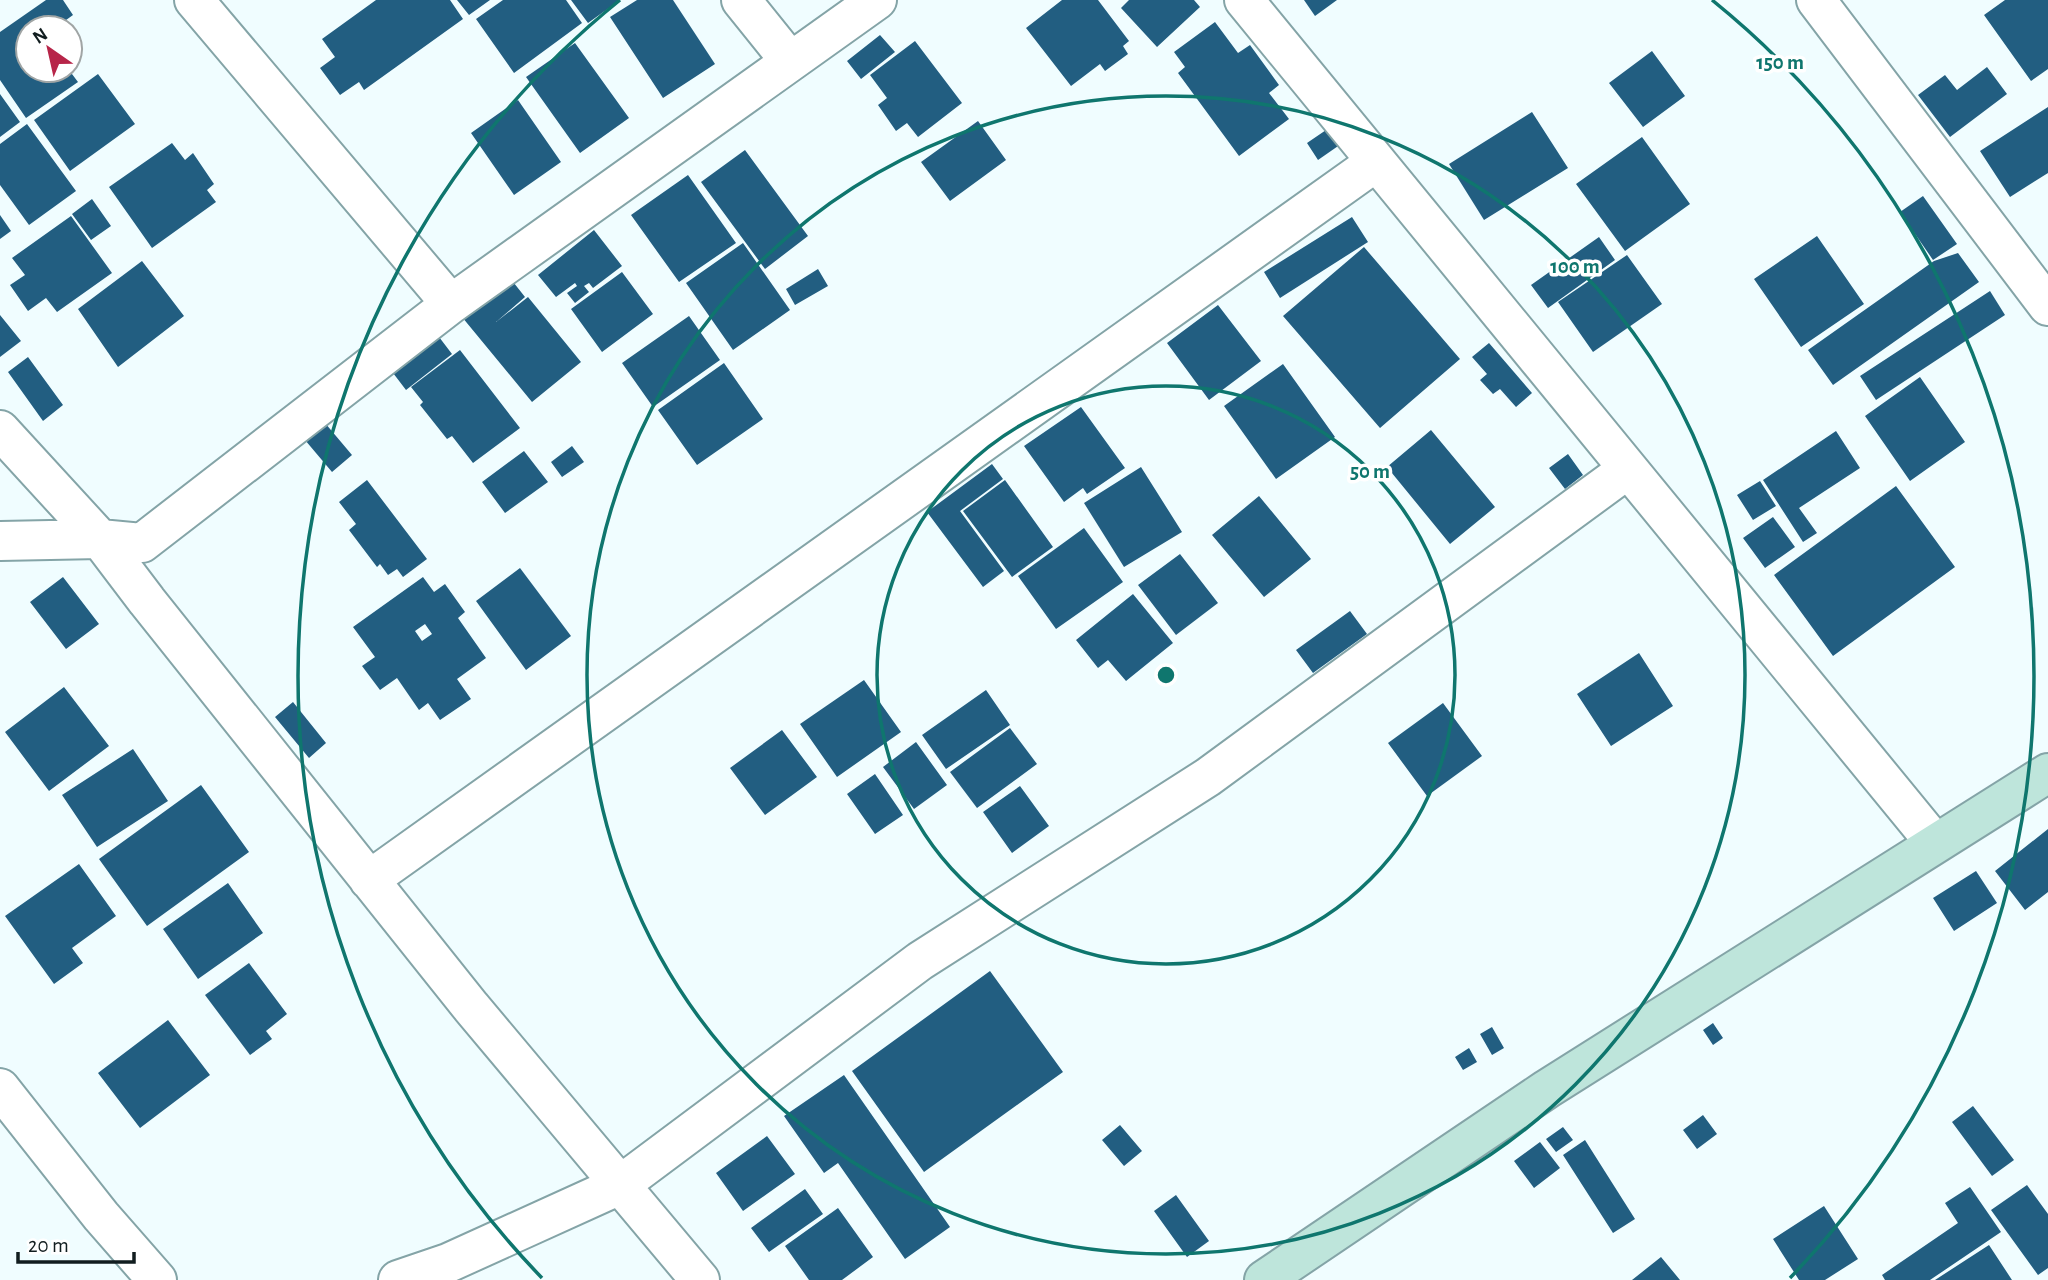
<svg xmlns="http://www.w3.org/2000/svg" width="2048" height="1280" font-family="'Alegreya Sans',sans-serif">
  <style>
    .building { fill: #225e81; fill-rule: evenodd }
    .lines { fill: none; stroke-linecap: round; stroke-linejoin: round }
    .street-casing { stroke: #84a4a7; stroke-width: 42 }
    .secondary-casing { stroke: #84a4a7; stroke-width: 42 }
    .street { stroke: #fff; stroke-width: 38 }
    .secondary { stroke: #bee5db; stroke-width: 38 }
    .ring { fill: none; stroke: #0f766e; stroke-width: 3.5 }
    .centre { fill: #0f766e; stroke: #fff; stroke-width: 3.5 }
    .ring-label { font-size: 21px; text-anchor: middle; font-weight: bold; fill: #0f766e; stroke: #fff; stroke-width: 7; stroke-linejoin: round; paint-order: stroke }
  </style>
  <rect width="100%" height="100%" fill="#f0fdff"/>
  <path class="building" d="M 46,0 L 63,0 L 73,15 L 55,28 L 28,28 L 28,70 L 69,70 L 78,82 L 26,118 L 0,80 L 0,32 Z
    M 376,0 L 450,0 L 463,19 L 364,90 L 359,82 L 340,95 L 320,68 L 335,57 L 322,39 Z
    M 457,0 L 490,0 L 469,15 Z
    M 503,0 L 566,0 L 582,23 L 514,73 L 476,19 Z
    M 571,0 L 620,0 L 588,23 Z
    M 637,0 L 673,0 L 715,64 L 663,98 L 610,17 Z
    M 1062,0 L 1098,0 L 1129,41 L 1123,46 L 1128,54 L 1105,71 L 1100,64 L 1071,86 L 1026,28 Z
    M 1129,0 L 1194,0 L 1200,7 L 1157,47 L 1121,8 Z
    M 1304,0 L 1337,0 L 1315,16 Z
    M 2005,0 L 2048,0 L 2048,69 L 2031,81 L 1984,15 Z
    M 1215,22 L 1238,53 L 1250,45 L 1279,85 L 1269,93 L 1289,119 L 1239,156 L 1178,73 L 1185,67 L 1174,52 Z
    M 880,35 L 895,52 L 861,79 L 847,61 Z
    M 915,41 L 962,103 L 918,137 L 907,123 L 896,131 L 878,105 L 887,98 L 870,75 Z
    M 575,43 L 629,118 L 580,153 L 526,77 Z
    M 1652,51 L 1685,96 L 1643,127 L 1609,83 Z
    M 1987,67 L 2007,94 L 1950,137 L 1918,95 L 1945,75 L 1957,90 Z
    M 98,74 L 135,124 L 70,171 L 34,120 Z
    M 0,94 L 20,122 L 0,137 Z
    M 518,100 L 561,162 L 514,195 L 471,133 Z
    M 2048,107 L 2048,173 L 2010,197 L 1980,151 Z
    M 1532,112 L 1568,168 L 1484,220 L 1449,164 Z
    M 978,121 L 1006,160 L 950,201 L 921,162 Z
    M 27,124 L 76,191 L 29,225 L 0,185 L 0,144 Z
    M 1329,128 L 1341,144 L 1318,160 L 1307,143 Z
    M 1642,137 L 1690,204 L 1625,251 L 1576,184 Z
    M 172,143 L 185,160 L 193,153 L 214,184 L 207,190 L 216,202 L 152,248 L 109,187 Z
    M 745,150 L 808,236 L 765,269 L 701,182 Z
    M 688,175 L 736,243 L 679,282 L 631,215 Z
    M 1923,196 L 1957,244 L 1933,260 L 1900,212 Z
    M 92,199 L 111,226 L 91,240 L 72,214 Z
    M 0,215 L 11,231 L 0,239 Z
    M 71,216 L 112,273 L 57,312 L 46,298 L 28,311 L 10,285 L 25,275 L 12,258 Z
    M 1352,217 L 1368,242 L 1280,298 L 1264,272 Z
    M 594,230 L 622,266 L 593,288 L 589,283 L 584,286 L 589,292 L 575,303 L 567,293 L 577,286 L 575,283 L 556,297 L 538,275 Z
    M 1817,236 L 1864,304 L 1801,347 L 1754,279 Z
    M 1599,237 L 1615,260 L 1548,308 L 1531,285 Z
    M 743,243 L 790,310 L 733,350 L 686,283 Z
    M 1364,247 L 1460,359 L 1380,428 L 1283,316 Z
    M 1958,253 L 1979,282 L 1833,385 L 1808,350 L 1934,261 Z
    M 1627,255 L 1662,304 L 1593,352 L 1558,302 Z
    M 142,261 L 184,316 L 118,367 L 78,309 Z
    M 818,269 L 828,286 L 795,305 L 786,289 Z
    M 622,272 L 653,314 L 602,352 L 571,309 Z
    M 510,278 L 525,297 L 496,322 L 528,297 L 581,362 L 532,402 L 462,317 Z
    M 1990,291 L 2005,315 L 1876,400 L 1860,376 Z
    M 1218,305 L 1261,361 L 1209,400 L 1167,343 Z
    M 0,315 L 21,341 L 0,357 Z
    M 689,316 L 720,360 L 653,407 L 622,363 Z
    M 436,333 L 452,354 L 406,390 L 390,369 Z
    M 1489,343 L 1532,393 L 1516,407 L 1500,389 L 1493,394 L 1480,380 L 1487,374 L 1472,357 Z
    M 460,350 L 520,428 L 473,463 L 452,436 L 447,439 L 420,405 L 423,402 L 411,387 Z
    M 28,357 L 63,405 L 43,421 L 8,372 Z
    M 724,363 L 763,419 L 697,465 L 658,410 Z
    M 1283,364 L 1335,437 L 1276,479 L 1224,406 Z
    M 1920,377 L 1965,442 L 1910,481 L 1865,416 Z
    M 1081,407 L 1125,468 L 1087,494 L 1083,488 L 1064,502 L 1024,446 Z
    M 325,423 L 352,455 L 332,472 L 305,440 Z
    M 1431,430 L 1495,507 L 1450,544 L 1387,467 Z
    M 1836,431 L 1860,468 L 1799,508 L 1817,533 L 1803,542 L 1763,480 Z
    M 572,446 L 584,462 L 562,477 L 551,462 Z
    M 524,451 L 548,482 L 505,513 L 482,482 Z
    M 1568,454 L 1583,475 L 1565,489 L 1549,468 Z
    M 992,464 L 1003,479 L 960,511 L 1004,571 L 983,587 L 927,512 Z
    M 1141,467 L 1182,532 L 1124,567 L 1084,503 Z
    M 367,480 L 427,559 L 403,577 L 397,569 L 388,575 L 380,564 L 377,567 L 349,530 L 356,524 L 339,502 Z
    M 1005,480 L 1053,547 L 1012,577 L 963,511 Z
    M 1760,481 L 1776,506 L 1753,520 L 1737,495 Z
    M 1896,486 L 1955,567 L 1833,656 L 1774,575 Z
    M 1259,496 L 1311,559 L 1264,597 L 1212,535 Z
    M 1773,517 L 1795,547 L 1765,568 L 1743,538 Z
    M 1084,528 L 1123,582 L 1056,629 L 1018,576 Z
    M 1180,554 L 1218,603 L 1176,635 L 1138,585 Z
    M 520,568 L 571,636 L 526,670 L 476,601 Z
    M 63,577 L 99,624 L 66,649 L 30,602 Z
    M 423,577 L 434,592 L 445,584 L 465,612 L 458,618 L 486,658 L 457,679 L 471,699 L 440,720 L 428,703 L 419,710 L 397,678 L 380,690 L 362,666 L 375,657 L 353,627 ZM 425,624 L 432,634 L 422,641 L 415,631 Z
    M 1133,594 L 1173,643 L 1126,681 L 1108,660 L 1098,668 L 1076,640 Z
    M 1350,611 L 1367,634 L 1313,673 L 1296,650 Z
    M 1639,653 L 1673,706 L 1611,746 L 1577,694 Z
    M 864,680 L 901,732 L 837,777 L 800,724 Z
    M 64,687 L 109,746 L 49,791 L 5,732 Z
    M 986,690 L 1010,725 L 946,769 L 922,735 Z
    M 293,702 L 326,743 L 309,758 L 275,717 Z
    M 1443,703 L 1482,756 L 1427,796 L 1388,743 Z
    M 1010,728 L 1037,764 L 977,808 L 950,772 Z
    M 782,730 L 817,777 L 765,815 L 730,768 Z
    M 916,742 L 947,785 L 914,809 L 883,767 Z
    M 133,749 L 168,801 L 97,847 L 62,795 Z
    M 875,774 L 903,815 L 875,834 L 847,794 Z
    M 201,785 L 249,852 L 147,926 L 99,859 Z
    M 1020,786 L 1049,826 L 1012,853 L 983,812 Z
    M 2048,829 L 2048,892 L 2025,910 L 1995,871 Z
    M 79,864 L 116,916 L 72,948 L 83,963 L 54,984 L 5,916 Z
    M 1976,871 L 1997,903 L 1954,931 L 1933,898 Z
    M 228,883 L 263,933 L 198,979 L 163,929 Z
    M 249,963 L 287,1014 L 266,1031 L 272,1039 L 250,1055 L 205,995 Z
    M 990,971 L 1063,1072 L 924,1172 L 852,1071 Z
    M 168,1020 L 210,1075 L 140,1128 L 98,1073 Z
    M 1713,1023 L 1723,1038 L 1713,1045 L 1703,1030 Z
    M 1492,1027 L 1504,1048 L 1492,1055 L 1480,1034 Z
    M 1469,1048 L 1477,1062 L 1463,1070 L 1455,1057 Z
    M 844,1075 L 950,1227 L 905,1259 L 838,1163 L 824,1173 L 784,1116 Z
    M 1973,1106 L 2014,1160 L 1992,1176 L 1952,1122 Z
    M 1703,1115 L 1717,1134 L 1697,1149 L 1683,1130 Z
    M 1120,1125 L 1142,1151 L 1124,1166 L 1102,1140 Z
    M 1563,1127 L 1573,1140 L 1556,1152 L 1546,1139 Z
    M 767,1136 L 795,1174 L 743,1211 L 716,1173 Z
    M 1585,1140 L 1635,1219 L 1613,1233 L 1563,1155 Z
    M 1540,1142 L 1560,1168 L 1534,1188 L 1514,1161 Z
    M 2027,1185 L 2048,1214 L 2048,1268 L 2038,1275 L 1991,1210 Z
    M 1970,1187 L 2001,1232 L 1930,1280 L 1885,1280 L 1882,1275 L 1958,1223 L 1945,1203 Z
    M 805,1189 L 823,1214 L 769,1252 L 751,1228 Z
    M 1176,1195 L 1209,1241 L 1187,1257 L 1154,1211 Z
    M 1824,1206 L 1858,1259 L 1825,1280 L 1799,1280 L 1773,1239 Z
    M 838,1208 L 873,1257 L 842,1280 L 809,1280 L 785,1246 Z
    M 1989,1245 L 2012,1280 L 1935,1280 Z
    M 1661,1257 L 1680,1280 L 1632,1280 Z"/>
  <g class="lines">
    <g class="street-casing">
      <path id="street" d="M 194,0 L 451,304
        M 741,0 L 790,61
        M 1244,0 L 1935,843
        M 1816,0 L 2048,306
        M 0,430 L 100,539 L 147,601 L 471,1007 L 700,1280
        M 0,541 L 100,539 L 142,543 L 451,304 L 877,0
        M 369,880 L 1376,162
        M 0,1088 L 101,1216 L 157,1280
        M 398,1280 L 448,1263 L 620,1185 L 920,961 L 1208,777 L 1628,469"/>
    </g>
    <g class="secondary-casing">
      <path id="secondary" d="M 1264,1280 L 1547,1089 L 2048,773"/>
    </g>
    <use href="#street" class="street"/>
    <use href="#secondary" class="secondary"/>
  </g>
  <g class="ring">
    <circle cx="1166" cy="675" r="289"/>
    <circle cx="1166" cy="675" r="579"/>
    <path d="M542 1278A868 868 0 0 1 620 0M1712 0A868 868 0 0 1 1790 1278"/>
  </g>
  <circle cx="1166" cy="675" r="10" class="centre"/>
  <g class="ring-label">
    <text x="1780" y="69">150 m</text>
    <text x="1575" y="273">100 m</text>
    <text x="1370" y="478">50 m</text>
  </g>
  <g transform="translate(49 49) rotate(326)"><circle r="33" fill="#ffffff" stroke="#a0a5a5" stroke-width="2"/>
  <path d="M0-5L12 26L0 18L-12 26Z" fill="#b72549"/>
  <text y="-10" font-size="19" font-weight="bold" text-anchor="middle" fill="#111d1f">N</text>
  </g>
  <path d="M18 1252v10h116v-10" fill="none" stroke="#111d1f" stroke-width="3.5"/>
  <text x="28" y="1252" font-size="21" fill="#111d1f" stroke="#ffffff" stroke-width="5" paint-order="stroke">20 m</text>
</svg>
